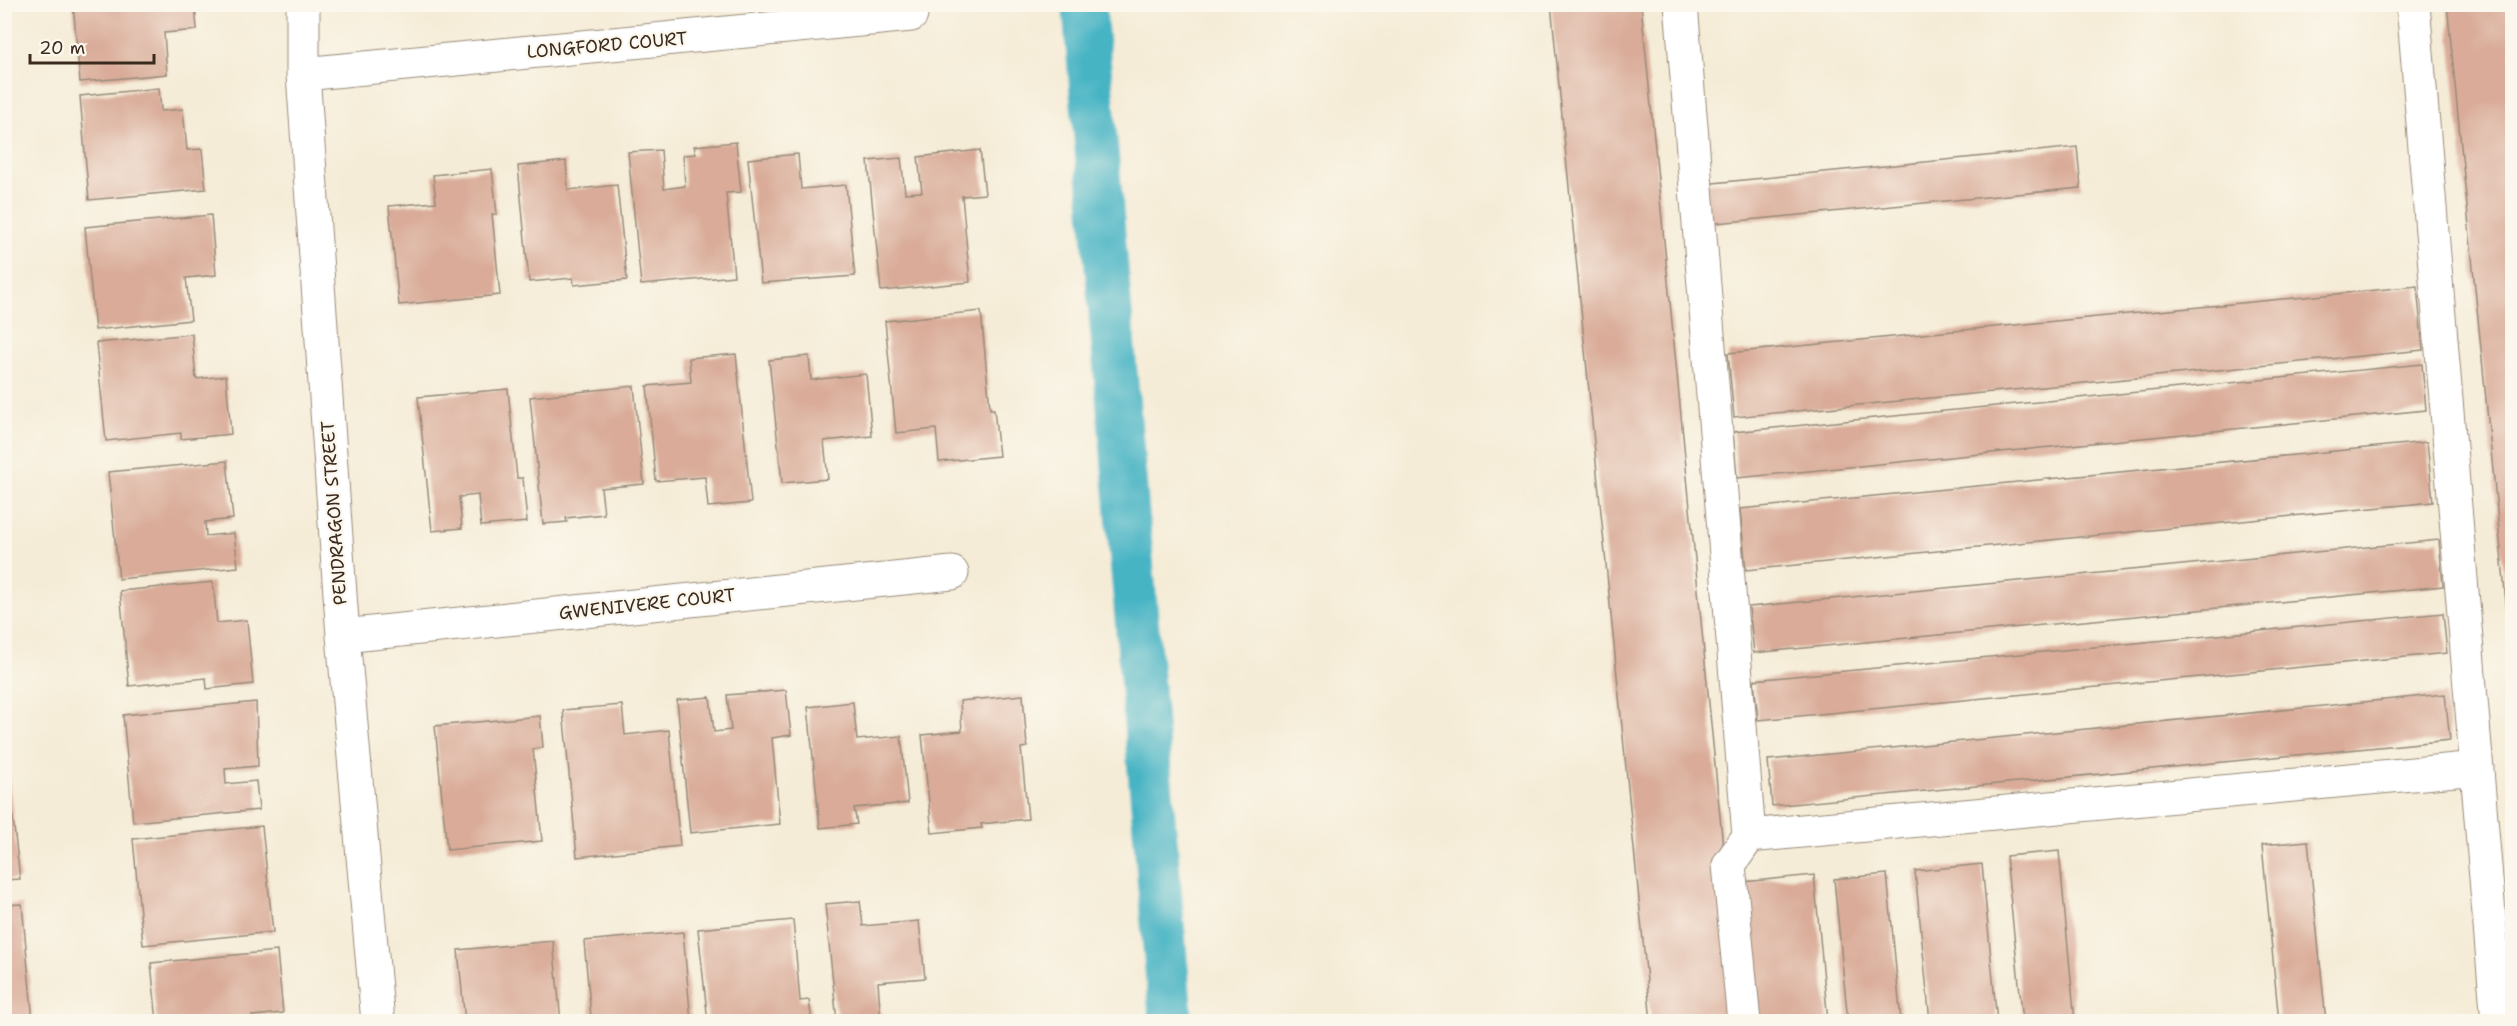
<svg xmlns="http://www.w3.org/2000/svg" width="2517" height="1026" font-family="'Shantell Sans',sans-serif">
  <style>
    .lines { fill: none; stroke-linecap: round; stroke-linejoin: round }
    .canal { stroke: #47b4c4; stroke-width: 44 }
    .building { fill: #d9ab98 }
    .minor-casing { stroke: #988b7a; stroke-width: 35 }
    .minor { stroke: #fff; stroke-width: 33 }
    .labels { text-anchor: middle; dominant-baseline: central; stroke-width: 4.5; stroke-linejoin: round; paint-order: stroke }
    .street-label { font-size: 18px; fill: #3b2a1e; stroke: #fbf7ec }
  </style>
  <rect width="100%" height="100%" fill="#fbf7ec"/>
  <filter id="ink" filterUnits="userSpaceOnUse"><feTurbulence type="fractalNoise" baseFrequency=".0167" numOctaves="2"/><feDisplacementMap in="SourceGraphic" scale="12" xChannelSelector="R" yChannelSelector="G"/><feConvolveMatrix kernelMatrix="1 2 1 2 8 2 1 2 1" color-interpolation-filters="sRGB"/></filter>
  <filter id="wash" filterUnits="userSpaceOnUse"><feTurbulence type="fractalNoise" baseFrequency=".008" numOctaves="4" result="noise"/><feDisplacementMap in="SourceGraphic" scale="24" xChannelSelector="R" yChannelSelector="G"/><feGaussianBlur stdDeviation="1.35" result="paint"/><feColorMatrix in="noise" values="0 0 0 0 0 0 0 0 0 0 0 0 0 0 0 0 0 1.4 0 .05"/><feComposite in="paint" operator="in"/></filter>
  <g filter="url(#wash)">
    <rect width="100%" height="100%" fill="#f5ecd7"/>
    <g class="lines">
      <path class="canal" d="M 1084,4 L 1171,1022"/>
    </g>
    <g id="blocks">
      <path class="building" d="M 73,4 L 195,4 L 197,30 L 164,33 L 167,74 L 80,82 Z
        M 1551,4 L 1641,4 L 1740,1022 L 1651,1022 Z
        M 2447,4 L 2512,4 L 2512,652 L 2511,653 Z
        M 159,88 L 161,111 L 183,109 L 187,150 L 202,149 L 206,189 L 89,200 L 80,96 Z
        M 736,142 L 741,192 L 726,193 L 734,276 L 641,285 L 628,152 L 661,150 L 664,189 L 685,186 L 683,155 L 696,154 L 694,146 Z
        M 2077,147 L 2081,188 L 1706,224 L 1703,184 Z
        M 980,150 L 985,194 L 962,196 L 970,282 L 881,291 L 868,161 L 901,158 L 905,193 L 922,192 L 918,157 Z
        M 798,154 L 801,189 L 846,185 L 855,276 L 761,283 L 748,159 Z
        M 566,161 L 568,190 L 617,185 L 627,280 L 574,285 L 573,278 L 529,282 L 518,166 Z
        M 492,169 L 497,214 L 492,214 L 500,295 L 399,305 L 389,206 L 436,202 L 433,175 Z
        M 211,215 L 216,275 L 186,278 L 191,320 L 95,330 L 85,227 Z
        M 2417,286 L 2423,350 L 1734,417 L 1728,353 Z
        M 981,311 L 990,409 L 994,409 L 999,456 L 939,462 L 936,429 L 896,433 L 885,321 Z
        M 192,334 L 196,379 L 226,376 L 231,434 L 181,439 L 181,433 L 106,441 L 96,343 Z
        M 736,354 L 751,503 L 708,507 L 705,477 L 656,481 L 647,386 L 691,382 L 689,358 Z
        M 809,356 L 811,380 L 866,374 L 872,436 L 824,441 L 828,479 L 782,483 L 769,360 Z
        M 2422,364 L 2426,410 L 1737,478 L 1733,432 Z
        M 634,386 L 644,484 L 601,488 L 604,514 L 566,518 L 567,522 L 543,524 L 530,397 Z
        M 508,389 L 517,478 L 523,478 L 527,522 L 481,526 L 478,495 L 459,497 L 462,528 L 432,531 L 418,397 Z
        M 2427,442 L 2433,502 L 1746,570 L 1740,509 Z
        M 227,461 L 233,519 L 205,522 L 206,536 L 234,533 L 238,567 L 119,579 L 108,472 Z
        M 2439,540 L 2443,586 L 1754,653 L 1749,607 Z
        M 213,582 L 217,623 L 247,620 L 253,684 L 207,689 L 206,678 L 129,686 L 120,591 Z
        M 2443,613 L 2447,653 L 1758,720 L 1754,680 Z
        M 786,690 L 791,735 L 772,738 L 780,824 L 690,833 L 677,700 L 710,697 L 714,732 L 731,730 L 727,695 Z
        M 2445,694 L 2450,740 L 1772,806 L 1768,760 Z
        M 1023,695 L 1027,747 L 1021,748 L 1028,819 L 981,824 L 982,828 L 932,833 L 922,735 L 962,731 L 960,701 Z
        M 256,702 L 258,766 L 225,769 L 226,784 L 256,781 L 259,810 L 133,822 L 123,715 Z
        M 853,702 L 857,740 L 901,736 L 908,803 L 854,808 L 857,824 L 820,828 L 808,707 Z
        M 622,705 L 625,735 L 669,730 L 680,846 L 577,857 L 563,710 Z
        M 540,716 L 543,747 L 533,749 L 542,841 L 447,850 L 435,726 Z
        M 4,740 L 20,879 L 4,880 Z
        M 262,826 L 273,932 L 143,945 L 133,839 Z
        M 2308,841 L 2326,1022 L 2279,1022 L 2262,845 Z
        M 2059,851 L 2075,1022 L 2023,1022 L 2006,856 Z
        M 1982,864 L 1997,1022 L 1930,1022 L 1915,871 Z
        M 1887,874 L 1901,1022 L 1848,1022 L 1834,879 Z
        M 1814,875 L 1828,1022 L 1746,1022 L 1732,883 Z
        M 860,901 L 863,926 L 919,921 L 925,978 L 878,982 L 881,1022 L 837,1022 L 825,904 Z
        M 22,904 L 33,1022 L 4,1022 L 4,905 Z
        M 793,920 L 800,1001 L 809,1000 L 812,1022 L 708,1022 L 698,929 Z
        M 683,932 L 691,1022 L 589,1022 L 589,1017 L 591,1017 L 584,941 Z
        M 553,941 L 561,1022 L 465,1022 L 458,950 Z
        M 277,951 L 283,1013 L 252,1016 L 253,1022 L 157,1022 L 151,963 Z"/>
    </g>
  </g>
  <g filter="url(#ink)">
    <use href="#blocks" fill-opacity="0" stroke="#988b7a" stroke-width="1.5"/>
    <g class="lines">
      <g class="minor-casing">
        <path id="minor" d="M 303,4 L 303,74 L 343,636 L 378,1022
          M 1681,4 L 1749,836 L 2477,768
          M 2413,4 L 2498,1022
          M 303,74 L 911,15
          M 343,636 L 952,573
          M 1744,1022 L 1729,865 L 1749,836"/>
      </g>
      <use href="#minor" class="minor"/>
    </g>
  </g>
  <g class="labels">
    <g class="street-label">
      <text transform="translate(607 45) rotate(-5)">LONGFORD COURT</text>
      <text transform="translate(334 513) rotate(-94)">PENDRAGON STREET</text>
      <text transform="translate(647 604) rotate(-6)">GWENIVERE COURT</text>
    </g>
  </g>
  <rect width="2517" height="1026" fill="none" stroke="#fbf7ec" stroke-width="24"/>
  <path d="M30 54v9h124v-9" fill="none" stroke="#3b2a1e" stroke-width="3"/>
  <text x="39" y="54" font-size="18" fill="#3b2a1e" stroke="#fbf7ec" stroke-width="4.5" paint-order="stroke">20 m</text>
</svg>
